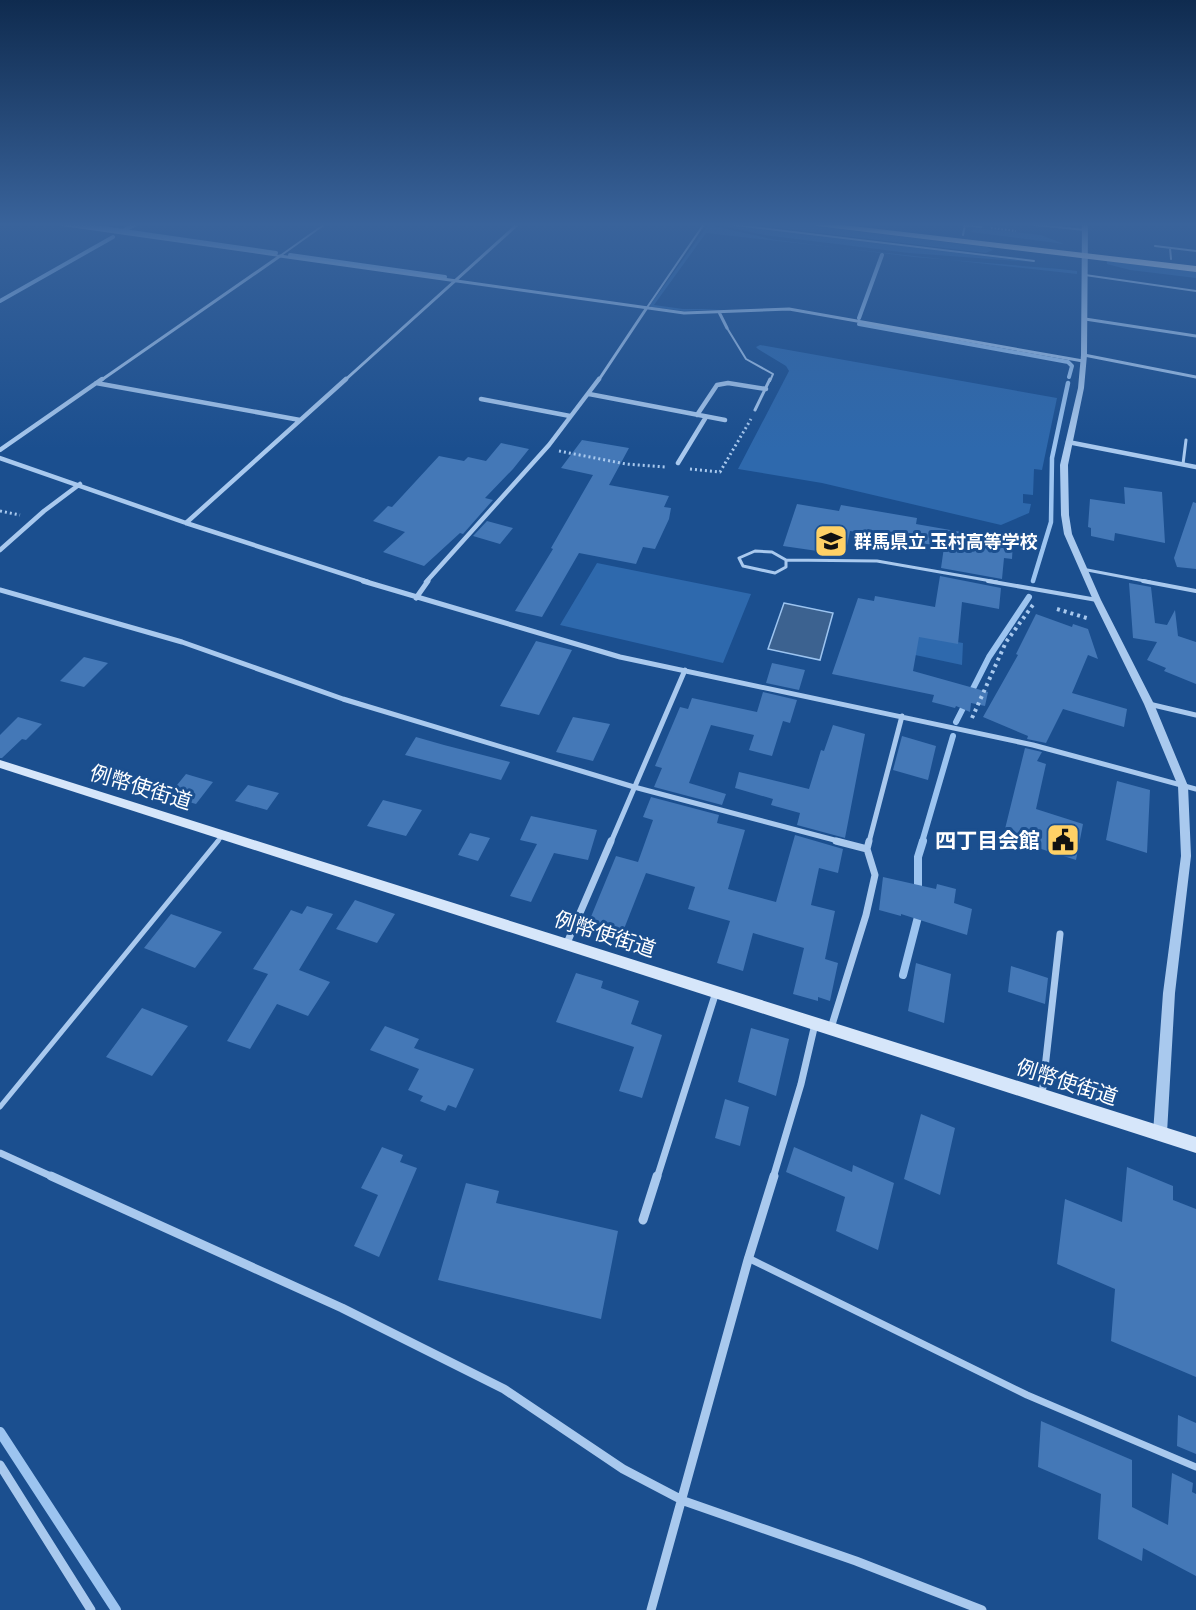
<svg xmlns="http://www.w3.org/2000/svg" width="1196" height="1610" font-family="'PT Sans Narrow','Noto Sans JP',sans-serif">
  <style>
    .green { fill: #2e69ad }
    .water { fill: #3c6290; stroke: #9cc4f0; stroke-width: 1.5 }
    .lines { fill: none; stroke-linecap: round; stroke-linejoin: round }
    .stream-far4 { stroke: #9cc4f0; stroke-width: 4 }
    .stream-far3 { stroke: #9cc4f0; stroke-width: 4.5 }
    .stream-far2 { stroke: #9cc4f0; stroke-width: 6 }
    .stream-far1 { stroke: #9cc4f0; stroke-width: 8 }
    .stream { stroke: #9cc4f0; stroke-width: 10 }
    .building { fill: #4478b7 }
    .path-far2 { stroke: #a9c9ee; stroke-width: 2; stroke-dasharray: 1.5 2; stroke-linecap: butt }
    .path-far1 { stroke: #a9c9ee; stroke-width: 3; stroke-dasharray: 2 3; stroke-linecap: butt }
    .path { stroke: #a9c9ee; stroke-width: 4; stroke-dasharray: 3 4; stroke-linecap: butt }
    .service-far4 { stroke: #a9c9ee; stroke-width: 2 }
    .service-far3 { stroke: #a9c9ee; stroke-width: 3 }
    .service-far2 { stroke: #a9c9ee; stroke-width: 4 }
    .service-far1 { stroke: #a9c9ee; stroke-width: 5 }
    .service { stroke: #a9c9ee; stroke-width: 7 }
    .minor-far4 { stroke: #a9c9ee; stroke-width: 3 }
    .minor-far3 { stroke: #a9c9ee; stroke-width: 4.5 }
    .minor-far2 { stroke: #a9c9ee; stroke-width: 5 }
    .minor-far1 { stroke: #a9c9ee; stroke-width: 7 }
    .minor { stroke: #a9c9ee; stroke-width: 9 }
    .tertiary { fill: #a9c9ee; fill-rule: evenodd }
    .secondary { fill: #d6e6fa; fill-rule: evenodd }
    .trunk { fill: #f8faff; fill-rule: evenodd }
    .labels { text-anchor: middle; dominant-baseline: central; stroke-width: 6; stroke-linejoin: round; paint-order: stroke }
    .far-poi-label { font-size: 18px; font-weight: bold; fill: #fff; stroke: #1b4f8f; text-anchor: start }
    .street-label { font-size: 21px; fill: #fff; stroke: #1b4f8f }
    .poi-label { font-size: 21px; font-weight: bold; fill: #fff; stroke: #1b4f8f; text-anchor: end }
  </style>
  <rect width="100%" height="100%" fill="#1b4f8f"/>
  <path class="green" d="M 714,224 L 715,224 L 1033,262 L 909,253 L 764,235 Z
    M 745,224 L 797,224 L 987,247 L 993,250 L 986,253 Z
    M 708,225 L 776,240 L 914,257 L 1060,269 L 1077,271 L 1077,274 L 706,233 L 654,305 L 683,309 L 721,309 L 684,311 L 651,307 L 650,305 Z
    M 975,228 L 1041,235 L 1064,244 L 971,232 Z
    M 1107,261 L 1196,272 L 1196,278 L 1130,270 L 1107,264 Z
    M 760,345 L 1057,398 L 1042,470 L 1034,469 L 1033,495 L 1023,494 L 1023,503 L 1031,504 L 1029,513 L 1001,525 L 822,483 L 738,469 L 789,371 L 786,366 L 758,349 L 756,347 Z
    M 597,563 L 751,594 L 723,663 L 560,625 Z
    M 890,631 L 963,643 L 962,665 L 887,649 Z"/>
  <path class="water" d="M 784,603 L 833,613 L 820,660 L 768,649 Z"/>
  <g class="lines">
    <path class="stream-far4" d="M 75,224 L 276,253
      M 123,231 L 136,224
      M 290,255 L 445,277
      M 0,301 L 113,237
      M 859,318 L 882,255
      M 859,324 L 1068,362 L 1072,366 L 1069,377"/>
    <path class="stream-far3" d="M 1033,581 L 1051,522 L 1052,458 L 1068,383"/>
    <path class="stream-far2" d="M 956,722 L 989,657 L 1029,597
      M 922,842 L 953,736"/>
    <path class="stream-far1" d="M 918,893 L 918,857 L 923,841
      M 903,975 L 919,913"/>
    <path class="stream" d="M 0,1432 L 116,1610"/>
  </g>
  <path class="building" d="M 582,440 L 629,448 L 609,485 L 669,496 L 664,507 L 671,508 L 669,519 L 655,549 L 643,547 L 636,564 L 579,553 L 542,617 L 515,611 L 553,549 L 551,548 L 593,475 L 561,468 Z
    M 501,443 L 529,449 L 513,469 L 485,498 L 493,500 L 463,534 L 460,533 L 424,566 L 383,552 L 405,532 L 373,521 L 388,506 L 392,507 L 439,456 L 464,461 L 468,457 L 486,461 Z
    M 1124,487 L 1162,492 L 1165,543 L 1115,533 L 1114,541 L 1091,536 L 1091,528 L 1088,527 L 1090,499 L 1125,504 Z
    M 1193,502 L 1196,503 L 1196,569 L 1177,567 L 1174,558 Z
    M 797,504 L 839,511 L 841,505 L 917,518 L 916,524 L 1013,541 L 1012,559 L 1004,558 L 1002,579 L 941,568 L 944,547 L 850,531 L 845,555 L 783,546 Z
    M 487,521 L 513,528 L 500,544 L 473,536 Z
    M 940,576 L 1001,588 L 999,609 L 962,602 L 958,644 L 919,637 L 913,671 L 988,692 L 985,706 L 971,703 L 970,712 L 956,706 L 955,708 L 932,702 L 934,695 L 832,674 L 858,598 L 874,601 L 875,596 L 935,607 Z
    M 1129,583 L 1151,587 L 1155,623 L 1167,625 L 1175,610 L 1178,636 L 1196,642 L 1196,684 L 1164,671 L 1166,668 L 1147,660 L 1157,642 L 1133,638 Z
    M 1036,614 L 1072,627 L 1073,624 L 1088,629 L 1098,659 L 1088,655 L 1072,693 L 1127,709 L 1124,727 L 1063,709 L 1046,743 L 1027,739 L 1028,736 L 983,717 L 1018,655 L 1016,654 Z
    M 536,641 L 572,650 L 539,715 L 500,706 Z
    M 84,657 L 108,663 L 84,687 L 60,681 Z
    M 772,663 L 805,670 L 799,690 L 766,683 Z
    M 763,692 L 797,700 L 790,723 L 783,721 L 772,756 L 749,750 L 754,735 L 711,725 L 689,783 L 726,794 L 722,805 L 654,787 L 662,768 L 655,766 L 680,707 L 688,709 L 692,698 L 757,712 Z
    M 18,717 L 42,724 L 26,740 L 22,739 L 2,758 L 0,758 L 0,735 Z
    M 573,717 L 610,724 L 593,761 L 556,752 Z
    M 833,725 L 865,734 L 845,838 L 797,825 L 800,813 L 771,805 L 773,799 L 735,788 L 739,772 L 809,789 L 821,750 L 824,751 Z
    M 902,736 L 936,746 L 928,780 L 893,770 Z
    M 416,737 L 444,745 L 510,762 L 501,780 L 405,755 Z
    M 1025,748 L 1042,752 L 1037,761 L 1046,764 L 1036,809 L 1083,824 L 1076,860 L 1003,837 Z
    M 186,774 L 213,782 L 196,804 L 168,796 Z
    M 1117,781 L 1150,790 L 1147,853 L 1106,840 Z
    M 248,785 L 279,793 L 267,810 L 235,801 Z
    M 651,797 L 719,815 L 717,823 L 745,830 L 728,889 L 776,902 L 795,835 L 843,849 L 838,873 L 819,868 L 811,905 L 835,911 L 825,959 L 838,963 L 830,1001 L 818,997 L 818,1001 L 793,994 L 804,948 L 753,933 L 743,971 L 717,963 L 730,921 L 688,909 L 695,887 L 646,873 L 622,934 L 588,924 L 616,856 L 638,862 L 653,820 L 643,817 Z
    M 383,800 L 422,810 L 406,836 L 367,826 Z
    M 531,816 L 597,830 L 588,860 L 554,853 L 531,902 L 510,896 L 537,844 L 520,840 Z
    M 470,833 L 490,838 L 478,861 L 458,855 Z
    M 883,877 L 936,889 L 937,884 L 956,889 L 954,903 L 972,909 L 967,935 L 901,914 L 901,916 L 879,910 Z
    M 355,900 L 395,914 L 377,943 L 336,929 Z
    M 307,906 L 333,914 L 299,970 L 330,982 L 308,1016 L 277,1004 L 250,1049 L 227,1041 L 268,974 L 253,969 L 291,910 L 302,914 Z
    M 171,914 L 222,932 L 195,968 L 144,948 Z
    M 916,963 L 951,974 L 944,1023 L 908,1011 Z
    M 1011,966 L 1048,978 L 1045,1004 L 1008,992 Z
    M 576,973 L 603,981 L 601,988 L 639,1001 L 631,1024 L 662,1035 L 642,1098 L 619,1091 L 634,1047 L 556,1022 Z
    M 142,1008 L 188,1026 L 152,1076 L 106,1057 Z
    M 385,1026 L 419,1039 L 414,1048 L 474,1069 L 456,1108 L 448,1105 L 445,1111 L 420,1101 L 423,1096 L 408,1090 L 419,1069 L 370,1050 Z
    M 751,1028 L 789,1039 L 776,1096 L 738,1082 Z
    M 725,1099 L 749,1107 L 740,1146 L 715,1138 Z
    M 921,1114 L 955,1128 L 940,1195 L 904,1179 Z
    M 382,1147 L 403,1155 L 400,1162 L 417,1168 L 379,1257 L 354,1246 L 378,1195 L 361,1188 Z
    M 794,1147 L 852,1172 L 853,1165 L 894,1183 L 878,1250 L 836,1231 L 845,1197 L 786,1172 Z
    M 1127,1167 L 1173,1186 L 1173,1200 L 1196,1209 L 1196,1377 L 1111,1341 L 1115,1289 L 1057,1264 L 1065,1199 L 1122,1222 Z
    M 466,1183 L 499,1191 L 496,1203 L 618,1231 L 601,1319 L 438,1280 Z
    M 1178,1415 L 1196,1423 L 1196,1454 L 1177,1446 Z
    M 1041,1421 L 1132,1460 L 1132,1507 L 1168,1525 L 1172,1473 L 1193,1483 L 1192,1492 L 1196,1494 L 1196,1576 L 1143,1548 L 1142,1561 L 1098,1539 L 1101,1494 L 1038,1467 Z"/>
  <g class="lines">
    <path class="path-far2" d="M 991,228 L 1016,231"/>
    <path class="path-far1" d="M 559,451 L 626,464 L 665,467
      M 690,469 L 720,472 L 751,419
      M 0,511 L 20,515"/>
    <path class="path" d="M 1057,609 L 1090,619
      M 972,718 L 1006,642 L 1035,602"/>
    <path class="service-far4" d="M 55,224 L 280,256 L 325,224
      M 726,224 L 1034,261
      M 957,224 L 981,227
      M 1026,224 L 1085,230
      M 963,235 L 965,225
      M 1155,246 L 1196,251
      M 1170,248 L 1171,259
      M 1085,275 L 1196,291
      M 646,309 L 704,224
      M 727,328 L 746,359 L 773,374 L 770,381"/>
    <path class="service-far3" d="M 755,410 L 770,379
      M 1183,464 L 1186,440
      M 755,551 L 772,552 L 786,560 L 786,567 L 775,573 L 743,566 L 739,558 Z
      M 786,560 L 877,561 L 997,582
      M 1082,569 L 1150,582"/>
    <path class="service-far2" d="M 988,581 L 1097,600
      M 1143,581 L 1196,591
      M 217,842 L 224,834"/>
    <path class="service-far1" d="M 0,1107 L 218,841"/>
    <path class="service" d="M 748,1258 L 1027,1395 L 1196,1467"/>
    <path class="minor-far4" d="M 719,312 L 727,328
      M 1085,319 L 1196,336
      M 1084,355 L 1196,377
      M 100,381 L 280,256 L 684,313 L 789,309 L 1083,361
      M 344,381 L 518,224
      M 598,381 L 646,309"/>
    <path class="minor-far3" d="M 96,383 L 300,420
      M 589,394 L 725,420
      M 481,399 L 570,416
      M 697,415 L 717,385 L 728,383 L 766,389
      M 1068,442 L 1196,467
      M 0,450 L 102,379
      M 0,458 L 186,523 L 368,582
      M 678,463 L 706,417
      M 186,523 L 346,379
      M 0,550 L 44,511 L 80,484
      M 426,582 L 549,445 L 599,379"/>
    <path class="minor-far2" d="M 363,581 L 620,657 L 1033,745 L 1196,789
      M 0,590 L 182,642 L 343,699 L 634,787 L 842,842
      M 416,598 L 428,581
      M 1149,704 L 1196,715
      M 611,842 L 685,670
      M 869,842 L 902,716"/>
    <path class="minor-far1" d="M 836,841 L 867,849
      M 567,943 L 611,841
      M 831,1028 L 866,915 L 875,875 L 867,849 L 869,841
      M 1042,1095 L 1060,934
      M 0,1153 L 55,1178
      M 657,1178 L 716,992
      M 773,1178 L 801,1084 L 815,1024"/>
    <path class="minor" d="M 51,1176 L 342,1308 L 504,1389 L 623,1469 L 684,1501 L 856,1561 L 982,1610
      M 643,1220 L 657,1176
      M 0,1465 L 91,1610
      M 651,1610 L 748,1260 L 774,1176"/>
    <path class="tertiary" d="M 1082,224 L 1088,224 L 1087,355 L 1084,388 L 1068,465 L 1069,515 L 1072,534 L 1101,600 L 1154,704 L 1188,786 L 1191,856 L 1175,993 L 1167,1133 L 1165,1138 L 1160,1140 L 1155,1138 L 1153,1133 L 1163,993 L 1181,856 L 1178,786 L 1144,704 L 1093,600 L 1064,534 L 1061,515 L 1060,465 L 1078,388 L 1081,355 Z"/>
    <path class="secondary" d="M 0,760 L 1196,1137 L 1196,1153 L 0,768 Z"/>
    <path class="trunk" d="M 813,224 L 835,224 L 1196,266 L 1196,272 L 817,226 Z"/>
  </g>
  <linearGradient id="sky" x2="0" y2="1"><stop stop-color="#0f2b4f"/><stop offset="0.5" stop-color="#39639b"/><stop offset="1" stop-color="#39639b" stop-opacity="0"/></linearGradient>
  <rect width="1196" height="449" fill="url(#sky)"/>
  <defs>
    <g id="school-square" transform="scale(1.725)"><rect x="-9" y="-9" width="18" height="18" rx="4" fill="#ffd166" stroke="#1b4f8f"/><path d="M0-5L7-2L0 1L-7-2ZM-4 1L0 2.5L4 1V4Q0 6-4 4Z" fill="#111"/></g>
    <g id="civic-square" transform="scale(1.725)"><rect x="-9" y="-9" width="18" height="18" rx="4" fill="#ffd166" stroke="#1b4f8f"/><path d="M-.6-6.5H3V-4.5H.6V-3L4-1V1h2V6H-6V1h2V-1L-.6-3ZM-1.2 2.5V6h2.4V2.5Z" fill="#111"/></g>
  </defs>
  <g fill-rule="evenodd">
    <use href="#school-square" x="831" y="541"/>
    <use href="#civic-square" x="1063" y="840"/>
  </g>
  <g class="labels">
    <g class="far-poi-label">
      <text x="854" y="541">群馬県立 玉村高等学校</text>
    </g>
    <g class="street-label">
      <text transform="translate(141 787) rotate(17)">例幣使街道</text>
      <text transform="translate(605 934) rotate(18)">例幣使街道</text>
      <text transform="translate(1067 1082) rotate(18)">例幣使街道</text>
    </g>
    <g class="poi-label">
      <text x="1040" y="840">四丁目会館</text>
    </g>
  </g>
</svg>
